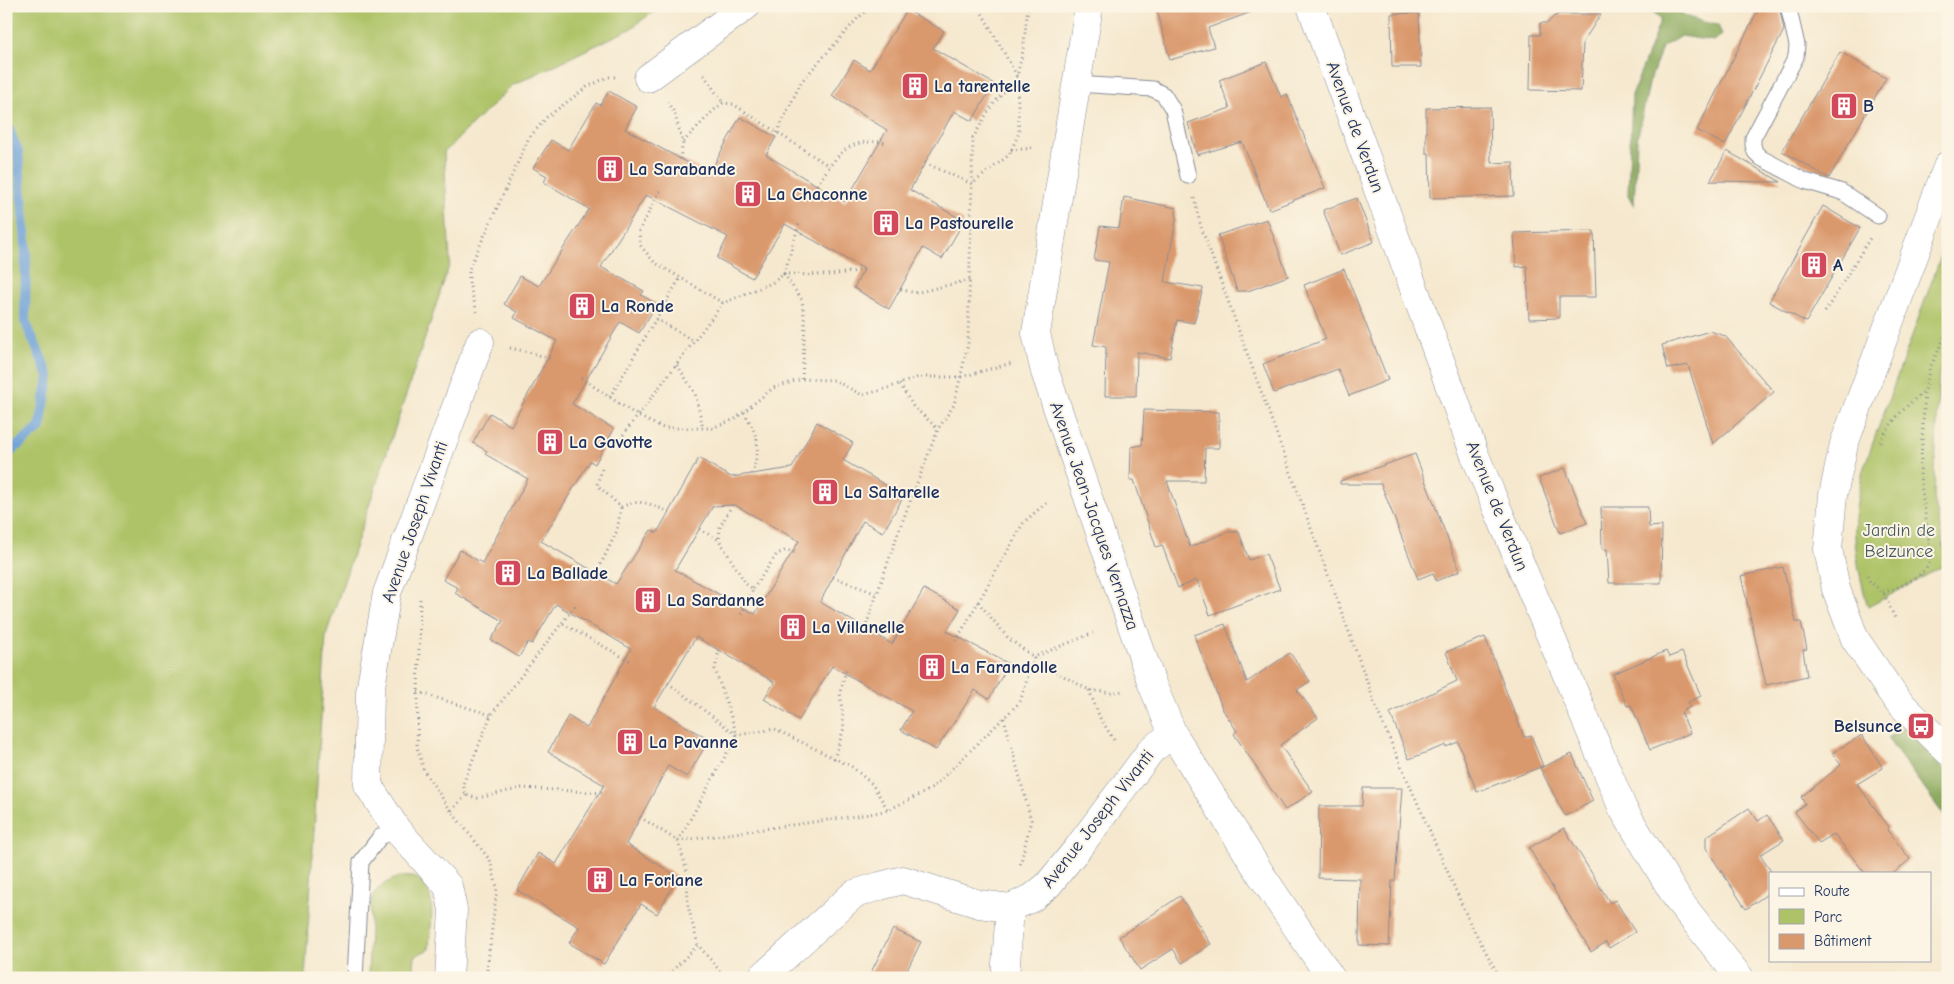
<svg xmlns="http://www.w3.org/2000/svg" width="1954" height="984" font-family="'Comic Neue',sans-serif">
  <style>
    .green { fill: #aec367; stroke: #647962 }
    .forest { fill: #8aa95c; stroke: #526c5d }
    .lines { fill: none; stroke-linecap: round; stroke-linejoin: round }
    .stream { stroke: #6a9fd7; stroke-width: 10 }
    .building { fill: #da996d; fill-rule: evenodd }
    .service-casing { stroke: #888c96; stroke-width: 17 }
    .minor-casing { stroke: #888c96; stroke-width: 29 }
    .path { stroke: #888c96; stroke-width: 3; stroke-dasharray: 1 4; stroke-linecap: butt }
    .service { stroke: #fff; stroke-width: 15 }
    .minor { stroke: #fff; stroke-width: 28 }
    .labels { text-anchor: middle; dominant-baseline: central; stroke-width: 4; stroke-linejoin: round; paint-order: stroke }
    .poi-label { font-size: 18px; font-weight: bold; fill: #1b2f5e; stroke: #fcf5e5; text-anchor: start }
    .street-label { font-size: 18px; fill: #1b2f5e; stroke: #fcf5e5 }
    .park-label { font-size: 18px; fill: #475b61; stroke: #fcf5e5 }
  </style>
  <rect width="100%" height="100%" fill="#fcf5e5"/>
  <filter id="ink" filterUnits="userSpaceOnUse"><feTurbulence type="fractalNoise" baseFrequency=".02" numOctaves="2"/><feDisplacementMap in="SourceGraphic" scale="10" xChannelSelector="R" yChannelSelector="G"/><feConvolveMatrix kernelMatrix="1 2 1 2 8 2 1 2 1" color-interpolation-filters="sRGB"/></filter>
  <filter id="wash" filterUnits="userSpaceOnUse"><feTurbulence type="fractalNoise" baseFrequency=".0096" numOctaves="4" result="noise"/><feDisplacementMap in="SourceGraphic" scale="20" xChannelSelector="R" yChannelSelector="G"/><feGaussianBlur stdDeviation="1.12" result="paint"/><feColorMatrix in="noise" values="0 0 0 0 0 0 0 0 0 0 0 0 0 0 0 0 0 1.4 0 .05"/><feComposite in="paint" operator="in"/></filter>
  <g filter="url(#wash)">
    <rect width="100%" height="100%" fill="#f5e8ce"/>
    <path class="green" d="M 6,6 L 661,6 L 630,29 L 513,85 L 444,152 L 450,263 L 326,635 L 305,978 L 6,978 Z
      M 1948,237 L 1948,352 L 1939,373 L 1934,498 L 1947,564 L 1868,607 C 1859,575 1852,541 1856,508 C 1858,495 1861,482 1863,470 Z
      M 398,877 C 404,877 413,876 418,879 C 439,892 430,928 429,949 L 415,956 L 413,978 L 368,978 L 371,903 C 375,887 385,883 398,877 Z"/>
    <path class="forest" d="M 1647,6 L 1672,6 C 1684,18 1702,22 1718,25 L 1722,35 L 1714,41 L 1681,36 L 1662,47 L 1649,84 L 1637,140 L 1634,206 L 1628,195 L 1632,95 L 1661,19 Z
      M 1904,727 L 1948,773 L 1948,821 L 1887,738 Z"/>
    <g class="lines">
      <path class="stream" d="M 6,122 L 18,152 L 26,243 L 25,321 L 49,376 L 40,428 L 6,455"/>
    </g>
    <g id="blocks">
      <path class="building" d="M 1156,6 L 1256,6 L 1257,10 L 1208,28 L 1214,47 L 1170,60 Z
        M 1760,6 L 1779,6 L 1784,30 L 1725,145 L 1697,130 Z
        M 907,10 L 944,31 L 933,48 L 994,84 L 972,121 L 954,111 L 910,190 L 964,221 L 942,259 L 923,248 L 889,309 L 854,288 L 864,269 L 785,224 L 752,278 L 717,258 L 728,237 L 646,195 L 601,267 L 644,291 L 641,295 L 657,304 L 639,333 L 620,322 L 572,404 L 614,429 L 595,464 L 590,461 L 541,541 L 616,584 L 651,530 L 657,533 L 699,458 L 731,477 L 792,468 L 817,422 L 853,443 L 843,460 L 904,496 L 883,532 L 863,521 L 820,602 L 892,644 L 924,589 L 960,609 L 947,631 L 1009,664 L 989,699 L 975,690 L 936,750 L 901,730 L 912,711 L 832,666 L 799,720 L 764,699 L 774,682 L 696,637 L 654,707 L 709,740 L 687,777 L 668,766 L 626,844 L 678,877 L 657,914 L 641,904 L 604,964 L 569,943 L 579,927 L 517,890 L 538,853 L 556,864 L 604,785 L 548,752 L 568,716 L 587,728 L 631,649 L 556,604 L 532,644 L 528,642 L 519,657 L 491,640 L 503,621 L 455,593 L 458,588 L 443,580 L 460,550 L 482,563 L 528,479 L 485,454 L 487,451 L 473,443 L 490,413 L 511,426 L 557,341 L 514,318 L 517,312 L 504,304 L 520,276 L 539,286 L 589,209 L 544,182 L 547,176 L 533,168 L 551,140 L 568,150 L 596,103 L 600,105 L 609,91 L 637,107 L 625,129 L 709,174 L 740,117 L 776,137 L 766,155 L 845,202 L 887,130 L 832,96 L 854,60 L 870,70 ZM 735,505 L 799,541 L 755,614 L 675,570 L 713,506 Z
        M 1419,13 L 1421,67 L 1392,67 L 1391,14 Z
        M 1559,14 L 1601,14 L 1583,42 L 1581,91 L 1530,90 L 1531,35 L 1540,35 L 1540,23 L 1548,23 L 1553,17 Z
        M 1840,52 L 1886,78 L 1829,178 L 1782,151 Z
        M 1266,62 L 1281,97 L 1287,94 L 1325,188 L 1269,210 L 1242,142 L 1197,155 L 1188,123 L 1230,108 L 1219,80 Z
        M 1490,107 L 1491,163 L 1513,162 L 1514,196 L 1430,198 L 1429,153 L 1426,153 L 1426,108 Z
        M 1727,151 L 1781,182 L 1710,181 Z
        M 1124,197 L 1176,208 L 1176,219 L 1165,282 L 1203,288 L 1194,323 L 1177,320 L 1170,358 L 1137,352 L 1136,396 L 1105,396 L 1106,347 L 1093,345 L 1109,262 L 1094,260 L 1100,226 L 1119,228 Z
        M 1357,198 L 1374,242 L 1340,255 L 1323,210 Z
        M 1823,206 L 1860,228 L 1806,322 L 1769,302 Z
        M 1267,219 L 1288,276 L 1248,291 L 1237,291 L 1218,235 Z
        M 1594,231 L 1596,297 L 1559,297 L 1559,318 L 1529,319 L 1527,266 L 1516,267 L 1514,233 Z
        M 1344,269 L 1388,380 L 1349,396 L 1338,369 L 1274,393 L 1263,364 L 1326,339 L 1304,285 Z
        M 1710,331 L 1725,336 L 1774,392 L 1713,444 L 1688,365 L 1668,369 L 1662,345 Z
        M 1144,410 L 1219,412 L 1219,448 L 1205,448 L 1204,481 L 1167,481 L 1180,519 L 1190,547 L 1228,532 L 1239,532 L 1249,560 L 1266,554 L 1280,589 L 1210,615 L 1197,580 L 1178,588 L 1162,545 L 1156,547 L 1134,480 L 1130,480 L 1131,447 L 1142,445 Z
        M 1415,454 L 1460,571 L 1436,581 L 1433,573 L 1418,579 L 1381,484 L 1340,484 L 1340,481 Z
        M 1565,468 L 1587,523 L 1560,533 L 1539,478 Z
        M 1601,507 L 1648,507 L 1649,527 L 1662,526 L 1661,583 L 1609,583 L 1607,549 L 1602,549 Z
        M 1783,567 L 1796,622 L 1801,622 L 1807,649 L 1803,650 L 1807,676 L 1766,685 L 1741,576 Z
        M 1225,624 L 1247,682 L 1290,653 L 1310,681 L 1297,690 L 1318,718 L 1280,745 L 1313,792 L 1285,810 L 1234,734 L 1237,731 L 1223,710 L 1194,635 Z
        M 1485,637 L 1524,737 L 1531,735 L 1543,766 L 1477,792 L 1458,742 L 1446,747 L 1446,745 L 1409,759 L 1390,713 L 1457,681 L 1446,652 Z
        M 1666,651 L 1669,657 L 1682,652 L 1701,696 L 1688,702 L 1690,707 L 1681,712 L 1690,733 L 1650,750 L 1631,705 L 1627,706 L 1613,674 Z
        M 1862,735 L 1883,768 L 1857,784 L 1889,827 L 1887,830 L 1910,859 L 1894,873 L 1865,873 L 1834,834 L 1819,843 L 1795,812 L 1805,804 L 1801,797 L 1841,765 L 1832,753 Z
        M 1572,754 L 1593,801 L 1565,816 L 1540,768 Z
        M 1363,788 L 1402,788 L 1395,881 L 1392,881 L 1389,946 L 1359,945 L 1360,879 L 1318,878 L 1319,806 L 1362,806 Z
        M 1749,808 L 1758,821 L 1767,815 L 1784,840 L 1760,855 L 1770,870 L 1770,892 L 1746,909 L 1706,848 L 1706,837 Z
        M 1564,828 L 1610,903 L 1615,900 L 1635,932 L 1609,948 L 1606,942 L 1591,952 L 1529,848 Z
        M 1180,896 L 1211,944 L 1182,963 L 1173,949 L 1140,970 L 1119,937 Z
        M 893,929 L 921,942 L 903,978 L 868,978 Z"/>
    </g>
  </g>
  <g filter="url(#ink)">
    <use href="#blocks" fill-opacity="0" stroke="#888c96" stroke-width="1"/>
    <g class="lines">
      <g class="service-casing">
        <path id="service" d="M 1788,6 L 1797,45 L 1796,57 L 1753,138 L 1753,145 L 1755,152 L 1761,158 L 1805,181 L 1842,192 L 1878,216
          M 1077,84 L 1153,89 L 1164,95 L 1173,110 L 1188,176
          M 355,978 L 361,862 L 380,837 L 397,830"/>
      </g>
      <g class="minor-casing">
        <path id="minor" d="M 1089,6 L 1036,333 L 1045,372 L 1152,684 L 1173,734 L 1262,876 L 1331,978
          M 1311,6 L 1474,453 L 1623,809 L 1678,900 L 1740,978
          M 648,78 L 746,6
          M 1948,165 L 1844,444 L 1833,495 L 1828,549 L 1836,589 L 1855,639 L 1896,699 L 1948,751
          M 449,978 L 453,910 L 448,886 L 397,830 L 368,785 L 370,692 L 387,593 L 480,342
          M 761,978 L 854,894 L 880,886 L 903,880 L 979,904 L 1010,908 L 1032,898 L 1048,885 L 1078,848 L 1152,749 L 1173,734
          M 1005,978 L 1010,908"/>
      </g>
      <path class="path" d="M 704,75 L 723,103
        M 667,102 L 674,112 L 683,143 L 679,163
        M 777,133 L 801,82 L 859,17 L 872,6
        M 683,142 L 714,110 L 723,103 L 733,104 L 829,166
        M 1011,150 L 1035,148
        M 925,163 L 972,184 L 1009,155 L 1019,133 L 1017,76 L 978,6
        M 817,185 C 838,154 847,137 887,143
        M 660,191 L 639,231 L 640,245 L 654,262 L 723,303 L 772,283 L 784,274 L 799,224
        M 1194,198 L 1201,227 L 1380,717 L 1470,923 L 1500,978
        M 901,289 L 915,293 L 970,280
        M 477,312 L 469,283 L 469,269 L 529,138 L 547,117 L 587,87 L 608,77 L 617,77
        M 1825,312 L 1870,238
        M 656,319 L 694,341
        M 510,348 L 533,353 L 553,360
        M 677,365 L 695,393 L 703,428
        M 581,378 L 638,416 L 663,428 L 712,428 L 735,419 L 773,388 L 802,379 L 834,380 L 862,395 L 882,390 L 919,377 L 961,377 L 1012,363
        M 802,379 L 805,324 L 802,300 L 784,274 L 831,275 L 864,270
        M 900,384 L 913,406 L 938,429
        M 610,397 L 680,278
        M 744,412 C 759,439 761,443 752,474
        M 620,439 L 723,303
        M 1880,442 C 1891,421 1906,405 1925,391 L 1929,370 L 1948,329
        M 732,505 L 720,527 L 719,540 L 746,584 L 753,589 L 741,615
        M 621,507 C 641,498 650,504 669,512
        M 699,529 L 719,540
        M 1867,576 L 1870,582 L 1883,592 L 1895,618
        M 833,577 L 877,594
        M 594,578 L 617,531 L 621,507 L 597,485 L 602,468
        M 753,589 L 777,554 L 787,550 L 798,554
        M 1883,592 C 1899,588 1929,575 1931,557 L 1920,476 L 1925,391
        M 420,599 L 417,747 L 424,771 L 451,811
        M 978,602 L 1008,638 L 1047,667 L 1089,690 L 1113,693 L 1122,691
        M 575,606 L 491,715 L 463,784 L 466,795 L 478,798 L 522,788 L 606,793
        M 563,624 L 632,662
        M 865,629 L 898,533 L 938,429 L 954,405 L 968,344 L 973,138 L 990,108 L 1017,76 L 1023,51 L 1028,6
        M 956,641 L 1024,522 L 1046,503
        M 668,683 L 737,735 L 775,729 L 852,767 L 872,784 L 888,810
        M 1089,690 L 1100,718 L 1116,743
        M 418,692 L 491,715
        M 1004,718 L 1031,820 L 1020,866
        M 834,759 L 844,728 L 840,692 L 847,667
        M 466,795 L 451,811 L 490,860 L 497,887 L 486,978
        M 640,817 L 678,841 L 687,871 L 688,906 L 698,945 L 726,978
        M 678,841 L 870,814 L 888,810 L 931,789 L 1020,702 L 1034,657 L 1093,633
        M 678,841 L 737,735 L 715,669 L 719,650
        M 665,978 L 698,945"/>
      <use href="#service" class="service"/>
      <use href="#minor" class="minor"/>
    </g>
  </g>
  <defs>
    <g id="building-square" transform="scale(1.4375)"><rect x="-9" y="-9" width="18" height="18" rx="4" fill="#d1495b" stroke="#fcf5e5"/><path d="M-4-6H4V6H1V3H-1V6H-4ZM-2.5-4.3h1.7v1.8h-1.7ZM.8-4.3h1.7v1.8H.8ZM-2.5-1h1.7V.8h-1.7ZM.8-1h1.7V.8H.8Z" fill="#fff"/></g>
    <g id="bus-square" transform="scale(1.4375)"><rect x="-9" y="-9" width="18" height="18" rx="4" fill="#d1495b" stroke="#fcf5e5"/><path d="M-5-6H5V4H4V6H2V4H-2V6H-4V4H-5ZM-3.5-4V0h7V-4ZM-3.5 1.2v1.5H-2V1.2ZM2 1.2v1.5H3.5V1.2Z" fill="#fff"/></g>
  </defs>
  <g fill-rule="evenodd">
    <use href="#building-square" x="915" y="86"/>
    <use href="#building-square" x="1844" y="106"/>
    <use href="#building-square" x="610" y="169"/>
    <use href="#building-square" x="748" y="194"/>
    <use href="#building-square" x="886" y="223"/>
    <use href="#building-square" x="1814" y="265"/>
    <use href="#building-square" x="582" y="306"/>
    <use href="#building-square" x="550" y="442"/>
    <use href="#building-square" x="825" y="492"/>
    <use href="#building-square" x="508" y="573"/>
    <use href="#building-square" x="648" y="600"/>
    <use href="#building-square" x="793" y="627"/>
    <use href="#building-square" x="932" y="667"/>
    <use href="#bus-square" x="1921" y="726"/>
    <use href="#building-square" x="630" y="742"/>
    <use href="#building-square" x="600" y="880"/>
  </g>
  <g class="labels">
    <g class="poi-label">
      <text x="934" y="86">La tarentelle</text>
      <text x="1863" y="106">B</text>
      <text x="629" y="169">La Sarabande</text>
      <text x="767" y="194">La Chaconne</text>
      <text x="905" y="223">La Pastourelle</text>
      <text x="1833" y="265">A</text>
      <text x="601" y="306">La Ronde</text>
      <text x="569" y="442">La Gavotte</text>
      <text x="844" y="492">La Saltarelle</text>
      <text x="527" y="573">La Ballade</text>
      <text x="667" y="600">La Sardanne</text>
      <text x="812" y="627">La Villanelle</text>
      <text x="951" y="667">La Farandolle</text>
      <text x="1902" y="726" text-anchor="end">Belsunce</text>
      <text x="649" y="742">La Pavanne</text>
      <text x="619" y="880">La Forlane</text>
    </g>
    <g class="street-label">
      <text transform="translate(1355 127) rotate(70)">Avenue de Verdun</text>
      <text transform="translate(1497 506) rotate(68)">Avenue de Verdun</text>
      <text transform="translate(1094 516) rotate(71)">Avenue Jean-Jacques Vernazza</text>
      <text transform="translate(415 522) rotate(-71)">Avenue Joseph Vivanti</text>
      <text transform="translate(1098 819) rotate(-52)">Avenue Joseph Vivanti</text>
    </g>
    <g class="park-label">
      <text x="1899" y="530">Jardin de<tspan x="1899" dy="21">Belzunce</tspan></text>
    </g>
  </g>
  <rect width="1954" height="984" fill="none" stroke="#fcf5e5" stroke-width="25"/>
  <rect x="1769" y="872" width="162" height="90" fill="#fcf5e5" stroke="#a2a6af"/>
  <rect x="1779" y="888" width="25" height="8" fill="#ffffff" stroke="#a2a6af"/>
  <text x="1814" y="896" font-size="15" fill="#1b2f5e">Route</text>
  <rect x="1779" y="909" width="25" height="15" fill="#aec367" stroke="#a2a6af"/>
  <text x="1814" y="922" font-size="15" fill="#1b2f5e">Parc</text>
  <rect x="1779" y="934" width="25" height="15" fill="#da996d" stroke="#a2a6af"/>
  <text x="1814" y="946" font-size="15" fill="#1b2f5e">Bâtiment</text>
</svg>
